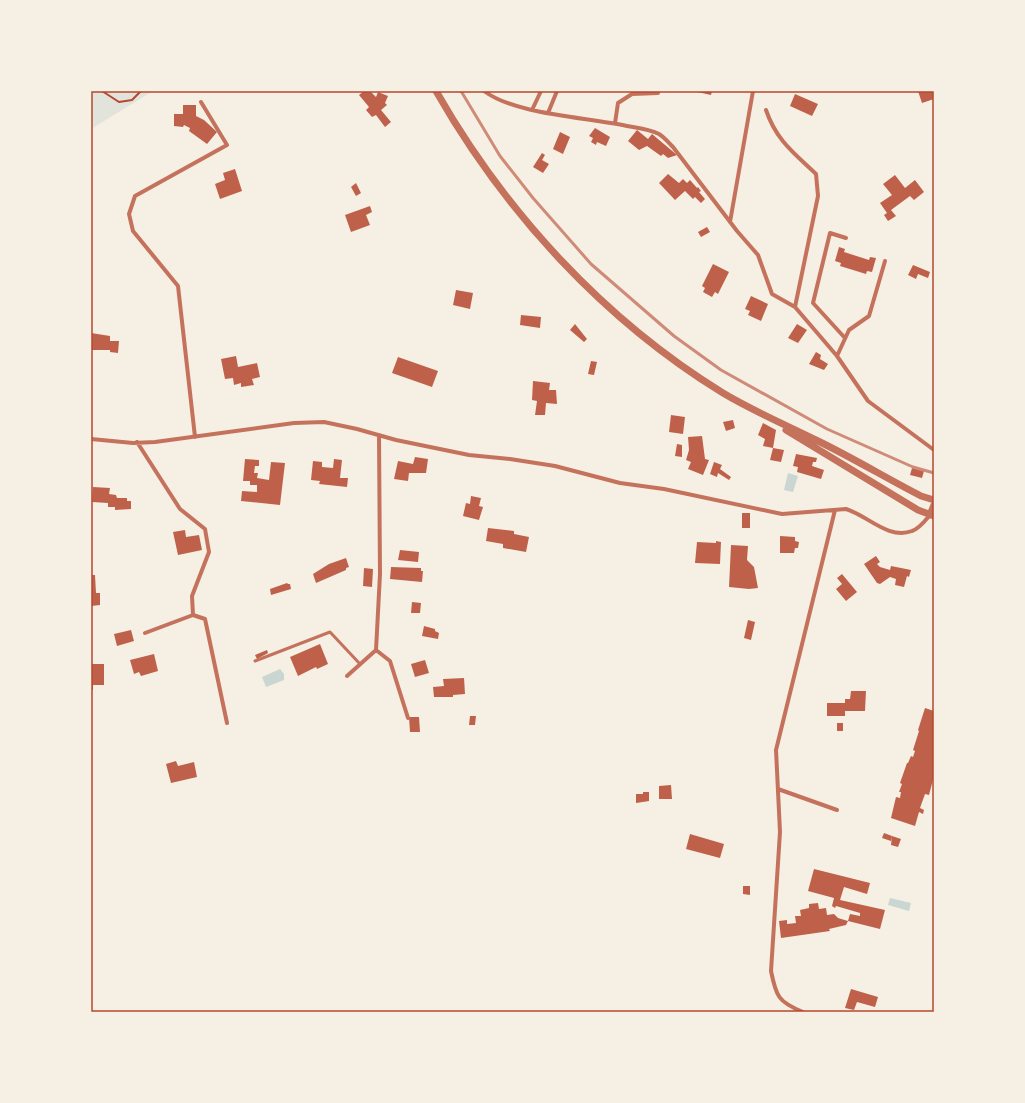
<svg xmlns="http://www.w3.org/2000/svg" width="1025" height="1103" font-family="Ubuntu,sans-serif">
  <style>
    .green { fill: #e2e4dc }
    .water { fill: #c9d6d2 }
    .building { fill: #bf614a }
    .lines { fill: none; stroke-linecap: round; stroke-linejoin: round }
    .path { stroke: #b5482f; stroke-width: 2 }
    .service { stroke: #c5725c; stroke-width: 3 }
    .minor { stroke: #c5725c; stroke-width: 4 }
    .tertiary { stroke: #c5725c; stroke-width: 7 }
    .rail { stroke: #cf8b77; stroke-width: 3 }
    .neatline { fill: none; stroke: #b5482f; stroke-width: 1.5 }
  </style>
  <rect width="100%" height="100%" fill="#f6efe4"/>
  <path class="green" d="M 91,91 L 153,91 L 91,129 Z"/>
  <path class="water" d="M 788,473 L 798,476 L 793,492 L 784,490 Z
    M 280,669 L 284,674 L 284,680 L 266,687 L 262,677 Z
    M 890,898 L 911,903 L 909,911 L 888,905 Z"/>
  <path class="building" d="M 364,91 L 370,91 L 376,97 L 378,92 L 388,96 L 385,103 L 387,105 L 381,110 L 391,122 L 385,127 L 376,115 L 372,117 L 366,110 L 369,107 L 359,95 Z
    M 693,91 L 712,91 L 711,95 Z
    M 918,91 L 934,91 L 934,99 L 922,103 Z
    M 795,94 L 818,104 L 812,116 L 790,106 Z
    M 183,105 L 196,105 L 196,116 L 204,120 L 217,132 L 207,144 L 189,131 L 190,128 L 184,125 L 183,127 L 174,126 L 174,114 L 183,114 Z
    M 595,128 L 610,137 L 606,146 L 597,142 L 596,145 L 591,142 L 593,138 L 589,136 Z
    M 637,130 L 648,139 L 652,134 L 677,155 L 668,158 L 663,154 L 661,156 L 647,146 L 639,150 L 628,141 Z
    M 560,132 L 570,137 L 563,154 L 553,149 Z
    M 542,153 L 545,155 L 542,160 L 549,164 L 543,173 L 533,167 Z
    M 235,169 L 242,191 L 220,199 L 215,184 L 225,180 L 223,173 Z
    M 668,174 L 679,183 L 683,179 L 687,183 L 690,180 L 697,188 L 698,187 L 701,191 L 699,192 L 705,199 L 701,203 L 695,197 L 693,199 L 685,191 L 675,200 L 659,183 Z
    M 895,175 L 905,188 L 915,180 L 924,192 L 914,200 L 910,196 L 891,210 L 896,216 L 888,221 L 884,215 L 887,213 L 880,203 L 892,195 L 883,184 Z
    M 356,183 L 361,193 L 356,196 L 351,187 Z
    M 370,206 L 372,212 L 366,215 L 370,225 L 351,232 L 345,215 Z
    M 707,227 L 710,232 L 701,237 L 698,232 Z
    M 839,247 L 845,249 L 844,252 L 869,260 L 870,257 L 876,258 L 872,272 L 867,271 L 866,274 L 840,266 L 841,263 L 835,261 Z
    M 713,264 L 729,272 L 718,294 L 715,292 L 712,297 L 703,292 L 705,288 L 702,286 Z
    M 913,265 L 930,272 L 928,278 L 918,274 L 916,279 L 908,275 Z
    M 456,290 L 473,293 L 470,309 L 453,305 Z
    M 751,296 L 768,304 L 761,321 L 748,315 L 750,311 L 745,309 Z
    M 521,315 L 541,317 L 540,328 L 520,325 Z
    M 575,324 L 587,339 L 584,342 L 570,330 Z
    M 797,324 L 807,330 L 798,343 L 788,338 Z
    M 91,333 L 110,336 L 110,341 L 119,341 L 118,353 L 110,352 L 110,350 L 91,350 Z
    M 816,352 L 821,355 L 820,359 L 828,364 L 824,370 L 809,364 Z
    M 236,356 L 238,367 L 257,363 L 260,377 L 252,379 L 254,385 L 241,387 L 241,383 L 234,385 L 233,378 L 225,379 L 221,359 Z
    M 398,357 L 438,371 L 432,387 L 392,373 Z
    M 591,361 L 597,362 L 594,375 L 588,374 Z
    M 533,381 L 550,383 L 549,390 L 556,390 L 557,404 L 546,403 L 545,415 L 535,415 L 537,401 L 532,400 Z
    M 671,415 L 685,417 L 683,434 L 669,432 Z
    M 733,420 L 735,428 L 726,431 L 723,422 Z
    M 763,423 L 776,430 L 773,448 L 763,446 L 765,439 L 758,435 Z
    M 702,436 L 705,459 L 709,460 L 703,475 L 688,469 L 691,462 L 686,460 L 689,450 L 688,437 Z
    M 677,444 L 682,445 L 682,457 L 675,456 Z
    M 773,448 L 784,450 L 781,462 L 770,460 Z
    M 796,454 L 817,458 L 816,462 L 813,462 L 812,466 L 824,470 L 821,479 L 797,472 L 798,467 L 793,466 Z
    M 415,457 L 428,459 L 426,473 L 409,473 L 408,481 L 394,479 L 398,461 L 413,464 Z
    M 245,459 L 259,460 L 259,466 L 255,466 L 254,473 L 258,473 L 257,478 L 269,480 L 271,462 L 285,463 L 280,505 L 241,501 L 242,491 L 257,492 L 257,485 L 250,485 L 250,481 L 243,481 Z
    M 334,459 L 342,460 L 340,478 L 348,478 L 347,487 L 319,484 L 320,481 L 311,480 L 313,461 L 322,462 L 322,467 L 333,468 Z
    M 714,462 L 722,465 L 720,469 L 731,477 L 729,480 L 718,473 L 717,477 L 710,474 Z
    M 912,468 L 924,471 L 922,478 L 910,475 Z
    M 93,487 L 110,488 L 109,494 L 116,495 L 117,498 L 127,498 L 127,501 L 131,501 L 131,509 L 115,510 L 115,507 L 108,507 L 108,503 L 92,502 Z
    M 471,496 L 481,498 L 479,506 L 483,507 L 479,520 L 463,516 L 466,503 L 470,504 Z
    M 742,513 L 750,513 L 750,528 L 742,528 Z
    M 488,528 L 514,531 L 514,534 L 529,537 L 526,552 L 503,548 L 503,544 L 486,541 Z
    M 185,530 L 186,537 L 199,535 L 202,550 L 178,555 L 173,532 Z
    M 780,536 L 795,537 L 795,541 L 799,542 L 798,548 L 795,548 L 794,553 L 780,553 Z
    M 716,541 L 721,542 L 720,564 L 695,563 L 697,542 L 716,543 Z
    M 731,545 L 748,546 L 747,560 L 754,567 L 758,588 L 749,589 L 729,587 Z
    M 400,550 L 419,552 L 418,562 L 398,560 Z
    M 876,556 L 880,562 L 877,564 L 880,567 L 890,570 L 891,566 L 911,570 L 909,577 L 907,576 L 904,587 L 895,585 L 896,579 L 890,577 L 880,584 L 877,583 L 864,564 Z
    M 346,558 L 349,567 L 346,568 L 346,570 L 316,583 L 313,574 L 329,564 Z
    M 391,567 L 421,568 L 421,571 L 423,571 L 422,582 L 390,579 Z
    M 364,568 L 373,569 L 372,587 L 363,586 Z
    M 842,574 L 857,592 L 846,601 L 836,589 L 842,584 L 837,578 Z
    M 91,575 L 95,575 L 96,593 L 100,593 L 100,605 L 91,606 Z
    M 287,583 L 288,584 L 290,584 L 291,589 L 271,595 L 270,589 Z
    M 412,602 L 421,603 L 420,613 L 411,613 Z
    M 748,620 L 755,622 L 751,640 L 744,638 Z
    M 424,626 L 435,629 L 435,631 L 439,633 L 438,639 L 422,636 Z
    M 131,630 L 134,641 L 117,646 L 114,634 Z
    M 320,644 L 328,664 L 317,669 L 316,667 L 298,676 L 290,657 Z
    M 267,650 L 268,653 L 257,659 L 255,655 Z
    M 154,654 L 158,671 L 141,676 L 139,672 L 134,674 L 130,660 Z
    M 425,660 L 429,673 L 415,677 L 411,664 Z
    M 91,664 L 104,664 L 104,685 L 93,685 L 93,690 L 91,690 Z
    M 464,678 L 465,694 L 453,695 L 453,697 L 434,697 L 433,687 L 444,686 L 443,679 Z
    M 851,691 L 866,691 L 865,711 L 845,711 L 845,716 L 827,716 L 827,703 L 845,703 L 845,699 L 850,699 Z
    M 925,708 L 934,711 L 934,776 L 929,795 L 925,794 L 920,808 L 924,810 L 923,814 L 919,812 L 915,826 L 891,818 L 896,797 L 900,798 L 901,792 L 899,792 L 902,784 L 900,783 L 907,763 L 908,763 L 911,756 L 913,757 L 915,751 L 913,750 L 919,731 L 918,730 Z
    M 470,716 L 476,716 L 475,725 L 469,725 Z
    M 409,717 L 419,717 L 420,732 L 410,732 Z
    M 837,723 L 843,723 L 843,731 L 837,731 Z
    M 176,761 L 178,766 L 194,762 L 197,777 L 171,783 L 166,764 Z
    M 671,785 L 672,799 L 659,799 L 659,786 Z
    M 643,792 L 649,792 L 649,801 L 636,803 L 636,794 L 643,794 Z
    M 884,833 L 892,836 L 901,839 L 898,847 L 891,845 L 892,836 L 891,841 L 882,838 Z
    M 690,834 L 724,844 L 720,858 L 686,849 Z
    M 814,869 L 870,883 L 867,894 L 844,887 L 840,900 L 885,910 L 880,929 L 848,921 L 850,914 L 860,916 L 860,913 L 836,906 L 835,908 L 832,906 L 834,898 L 808,891 Z
    M 743,886 L 750,886 L 750,895 L 743,894 Z
    M 818,903 L 819,909 L 826,908 L 827,915 L 834,914 L 838,918 L 848,921 L 846,925 L 829,929 L 830,931 L 781,938 L 779,921 L 787,920 L 787,924 L 796,923 L 795,916 L 801,916 L 800,910 L 809,908 L 809,904 Z
    M 851,989 L 878,997 L 875,1007 L 857,1002 L 854,1010 L 845,1008 Z"/>
  <g class="lines">
    <path class="path" d="M 102,91 L 119,102 L 132,100 L 141,91"/>
    <path class="service" d="M 255,661 L 330,632 L 360,664"/>
    <path class="minor" d="M 484,91 C 516,115 586,117 627,126 C 637,128 649,129 659,134 C 664,137 669,143 673,147 L 737,231 L 758,255 L 772,294 L 795,307 L 837,356 L 868,401 L 934,450
      M 532,110 L 541,91
      M 766,110 C 776,140 794,153 816,174 L 818,196 L 795,307
      M 548,113 L 557,91
      M 615,123 L 618,103 L 632,94 L 658,93 L 658,91
      M 730,222 L 753,91
      M 845,338 L 813,303 L 830,233 L 846,238
      M 837,356 L 849,330 L 869,316 L 885,261
      M 379,435 L 380,574 L 376,650 L 390,661 L 408,718
      M 195,437 L 178,286 L 133,231 L 129,214 L 135,196 L 227,145 L 201,102
      M 91,439 L 133,443 L 155,442 L 294,423 L 324,422 L 357,429 L 396,440 L 469,455 L 510,459 L 555,466 L 620,483 L 664,489 L 782,514 L 846,509 C 867,515 888,540 912,531 C 919,529 925,521 930,515
      M 137,442 L 180,509 L 205,529 L 209,552 L 192,596 L 193,615 L 145,633
      M 193,615 L 205,619 L 227,723
      M 347,676 L 376,650
      M 778,789 L 837,810
      M 803,1012 C 778,1002 776,996 771,971 L 780,832 L 776,750 L 835,510"/>
    <path class="tertiary" d="M 436,91 C 505,212 604,320 723,393 C 753,411 786,425 818,441 C 853,458 886,478 921,496 L 934,500
      M 786,430 L 918,510 L 934,516
      M 930,515 L 934,505"/>
    <path class="rail" d="M 461,91 L 500,156 L 533,198 L 591,264 L 674,336 L 721,370 L 827,429 L 913,467 L 934,473"/>
  </g>
  <rect width="1025" height="1103" fill="none" stroke="#f6efe4" stroke-width="184"/>
  <rect x="92" y="92" width="841" height="919" class="neatline"/>
</svg>
